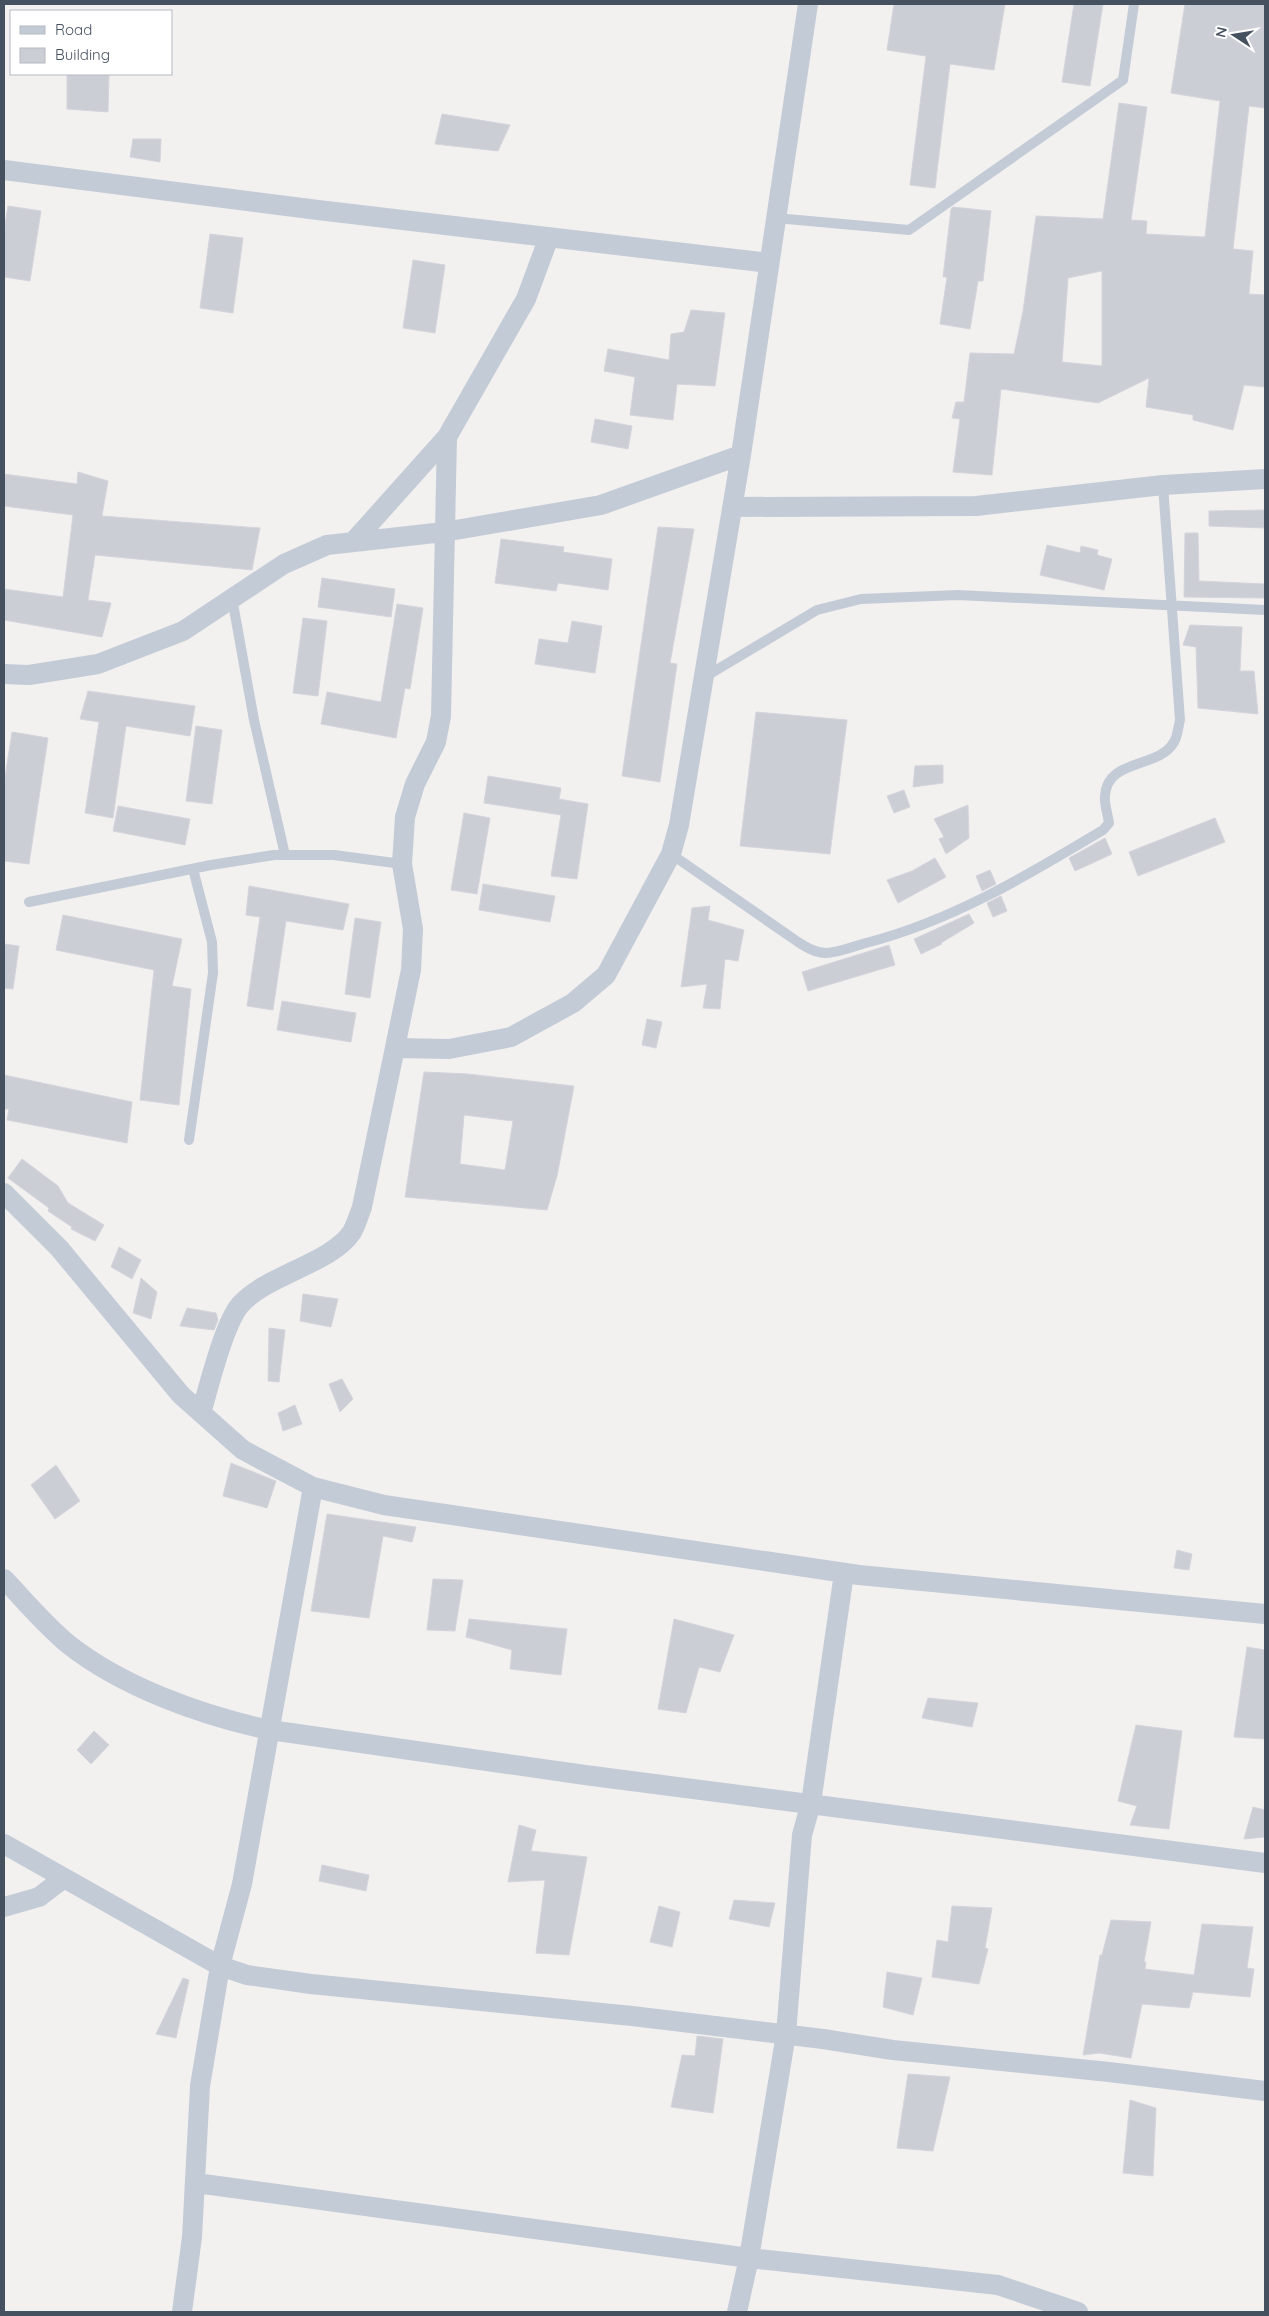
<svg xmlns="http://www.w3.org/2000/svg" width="1269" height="2316" font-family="Quicksand,sans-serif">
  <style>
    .building { fill: #ccced6; stroke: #d4d5dc; fill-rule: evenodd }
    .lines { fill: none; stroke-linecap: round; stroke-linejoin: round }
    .service { stroke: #c3cbd6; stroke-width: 10 }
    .minor { stroke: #c3cbd6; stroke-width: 20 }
  </style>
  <rect width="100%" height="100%" fill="#f3f0f0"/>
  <path class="building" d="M 894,4 L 1005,4 L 994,70 L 950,64 L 935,188 L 910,185 L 926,56 L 887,50 Z
    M 1074,4 L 1103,4 L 1090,86 L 1062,82 Z
    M 1185,4 L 1265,4 L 1265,108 L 1249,106 L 1233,249 L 1253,251 L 1249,294 L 1265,295 L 1265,387 L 1244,385 L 1233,430 L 1193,420 L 1193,415 L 1146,407 L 1149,378 L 1098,403 L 1001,389 L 992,475 L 953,472 L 960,419 L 952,418 L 956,402 L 964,402 L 970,353 L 1014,354 L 1023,311 L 1036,216 L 1103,219 L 1119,103 L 1147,107 L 1131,220 L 1147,221 L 1146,234 L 1205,237 L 1220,101 L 1171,93 ZM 1102,271 L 1102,366 L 1062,362 L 1068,278 Z
    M 67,74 L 109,74 L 108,112 L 67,109 Z
    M 442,114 L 510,125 L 498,151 L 435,144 Z
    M 133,139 L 161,139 L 160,162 L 130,157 Z
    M 8,206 L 41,211 L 30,281 L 4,277 L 4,231 Z
    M 953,207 L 991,211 L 983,281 L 978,281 L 970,329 L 940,324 L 947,277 L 943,277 L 951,209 Z
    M 210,234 L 243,238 L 233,313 L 200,308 Z
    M 413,260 L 445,265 L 435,333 L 403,328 Z
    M 691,310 L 725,313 L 715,386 L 677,384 L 673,420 L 630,415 L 635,377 L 604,371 L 608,349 L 669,360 L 671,334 L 684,332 Z
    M 595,419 L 632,426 L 628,449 L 591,442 Z
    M 78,472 L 108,481 L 102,516 L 260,528 L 252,570 L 95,555 L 88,600 L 111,603 L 102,637 L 4,620 L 4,589 L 63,597 L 73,515 L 4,506 L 4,474 L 77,484 Z
    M 1265,510 L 1265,528 L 1209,526 L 1209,511 Z
    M 658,527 L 694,529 L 670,663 L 677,664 L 660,782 L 622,776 Z
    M 1185,533 L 1198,533 L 1199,581 L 1265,584 L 1265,598 L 1184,597 Z
    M 501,539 L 564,547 L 563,552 L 612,559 L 608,590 L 558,583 L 556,591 L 495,583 Z
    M 1047,545 L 1080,553 L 1081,546 L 1098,550 L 1097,555 L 1112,559 L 1104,590 L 1040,575 Z
    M 322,578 L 395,589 L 391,617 L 318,607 Z
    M 397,604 L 423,608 L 410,689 L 405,688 L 396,738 L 321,724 L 327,692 L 381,702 Z
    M 303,618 L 327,621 L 318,696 L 293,693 Z
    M 572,621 L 602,626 L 595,673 L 535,664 L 539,639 L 568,643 Z
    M 1190,625 L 1242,627 L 1240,671 L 1254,671 L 1258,714 L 1198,708 L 1196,647 L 1183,645 Z
    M 88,691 L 195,706 L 190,736 L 126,726 L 113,818 L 85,813 L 99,722 L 80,719 Z
    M 756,712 L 847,720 L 830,854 L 740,846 Z
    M 196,726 L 222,730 L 212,804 L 186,801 Z
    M 12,732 L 48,738 L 29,864 L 4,861 L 4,784 Z
    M 943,765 L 943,783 L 913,787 L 915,766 Z
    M 488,776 L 561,788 L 559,799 L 588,804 L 577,879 L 551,876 L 561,815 L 484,803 Z
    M 904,790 L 910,807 L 894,813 L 887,796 Z
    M 968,805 L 969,838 L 946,854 L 939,839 L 944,837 L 934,819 Z
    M 118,806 L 190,819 L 185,845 L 113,831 Z
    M 464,813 L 490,818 L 477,894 L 451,890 Z
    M 1215,818 L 1225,842 L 1138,876 L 1129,852 Z
    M 1105,838 L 1112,854 L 1075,871 L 1069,858 Z
    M 935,858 L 946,877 L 898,903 L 887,880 L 912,871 Z
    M 990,870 L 996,884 L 982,891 L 976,876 Z
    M 483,884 L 555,896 L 550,922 L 479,910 Z
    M 249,886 L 349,904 L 343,930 L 286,921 L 273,1010 L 247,1006 L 260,917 L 246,915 Z
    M 1001,896 L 1007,911 L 993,917 L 987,903 Z
    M 710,906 L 708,920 L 744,930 L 738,961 L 725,959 L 720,1009 L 703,1008 L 707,984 L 681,987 L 692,908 Z
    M 969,914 L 974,923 L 941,943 L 942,944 L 921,954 L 914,939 Z
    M 63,915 L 182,939 L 172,986 L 191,989 L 179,1105 L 140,1100 L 154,970 L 56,950 Z
    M 355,918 L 381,922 L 370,998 L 345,994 Z
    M 4,944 L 19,946 L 13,989 L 4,988 Z
    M 889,945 L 895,965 L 808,991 L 802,972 Z
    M 282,1001 L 356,1013 L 351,1042 L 277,1030 Z
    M 647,1019 L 662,1022 L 656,1048 L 642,1045 Z
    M 424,1072 L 468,1074 L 574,1086 L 557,1176 L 547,1210 L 405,1197 ZM 464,1115 L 513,1121 L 505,1170 L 460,1164 Z
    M 4,1075 L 132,1102 L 127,1143 L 7,1120 L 9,1109 L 4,1109 Z
    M 22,1159 L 58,1186 L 68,1203 L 104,1225 L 95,1241 L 71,1229 L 72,1227 L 48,1211 L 49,1208 L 8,1178 Z
    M 119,1247 L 141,1260 L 132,1279 L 111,1267 Z
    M 141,1278 L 157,1292 L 151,1319 L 133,1313 Z
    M 303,1294 L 338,1299 L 331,1327 L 300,1321 Z
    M 187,1308 L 216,1313 L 218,1320 L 214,1330 L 180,1326 Z
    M 269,1328 L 285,1330 L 279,1382 L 268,1381 Z
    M 342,1379 L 353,1399 L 340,1412 L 329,1384 Z
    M 295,1405 L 302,1424 L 283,1431 L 278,1413 Z
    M 231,1463 L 276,1481 L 267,1508 L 223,1496 Z
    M 56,1465 L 80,1501 L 55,1519 L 31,1485 Z
    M 327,1514 L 416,1527 L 412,1542 L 383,1536 L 369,1618 L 311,1611 Z
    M 1177,1550 L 1192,1554 L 1189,1570 L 1174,1568 Z
    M 433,1579 L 463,1580 L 455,1631 L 427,1630 Z
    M 469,1619 L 567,1629 L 561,1675 L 510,1669 L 512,1650 L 466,1637 Z
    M 674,1619 L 734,1635 L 720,1672 L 699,1667 L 686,1713 L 658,1709 Z
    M 1247,1647 L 1265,1650 L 1265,1739 L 1234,1737 Z
    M 928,1698 L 978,1703 L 972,1727 L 922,1718 Z
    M 1136,1725 L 1182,1731 L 1169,1829 L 1130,1825 L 1137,1806 L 1118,1801 Z
    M 94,1731 L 109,1745 L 91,1764 L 77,1750 Z
    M 1253,1807 L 1265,1810 L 1265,1837 L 1244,1839 Z
    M 519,1825 L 536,1830 L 531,1851 L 587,1857 L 569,1955 L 536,1953 L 545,1880 L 508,1882 Z
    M 322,1865 L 369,1875 L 366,1891 L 319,1881 Z
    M 734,1900 L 775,1903 L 769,1927 L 729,1919 Z
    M 659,1906 L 680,1912 L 672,1947 L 650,1942 Z
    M 952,1906 L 992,1908 L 985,1948 L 988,1949 L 979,1984 L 932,1977 L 937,1940 L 948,1942 Z
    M 1111,1920 L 1151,1922 L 1144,1962 L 1146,1962 L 1145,1969 L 1194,1975 L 1202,1924 L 1253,1927 L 1247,1968 L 1254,1969 L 1250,1997 L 1193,1992 L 1189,2008 L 1142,2004 L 1131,2058 L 1099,2053 L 1083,2055 L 1100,1955 L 1102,1955 Z
    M 887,1972 L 922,1978 L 913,2015 L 883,2007 Z
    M 183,1978 L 189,1980 L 176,2038 L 156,2034 Z
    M 697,2036 L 723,2039 L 713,2113 L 671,2107 L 682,2055 L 695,2056 Z
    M 908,2074 L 950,2077 L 933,2151 L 897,2148 Z
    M 1130,2100 L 1156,2108 L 1153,2176 L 1123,2173 Z"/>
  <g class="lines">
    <path class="service" d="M 776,218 L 909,230 L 1123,80 L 1134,4
      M 232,598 L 254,720 L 285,855
      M 703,678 L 817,610 L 861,599 L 958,595 L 1265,610
      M 671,854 L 798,942 C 806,947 815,953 826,953 C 838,953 854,946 866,943 C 952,921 1028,875 1103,830 L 1109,823 C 1108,815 1104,804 1105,796 C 1107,758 1159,769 1174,742 C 1178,736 1178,727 1180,720 L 1163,485
      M 29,902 L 211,865 L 274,855 L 334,855 L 402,864
      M 189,1140 L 213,973 L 212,942 L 193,869"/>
    <path class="minor" d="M 4,170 L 318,210 L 769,263
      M 732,507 L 976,506 L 1163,485 L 1265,479
      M 354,541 L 447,437 L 526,299 L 549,237
      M 4,674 L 29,675 L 98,664 L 183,631 L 284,564 L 327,545 L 444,532 L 601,505 L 741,455
      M 395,1048 L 449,1049 L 511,1037 L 573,1003 L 606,975 L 671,854 L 679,825 L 741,455 L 808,4
      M 4,1193 L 59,1248 L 181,1395 L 243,1450 L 313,1487 L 384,1505 L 859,1575 L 1265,1614
      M 201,1413 C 209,1386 224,1324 240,1305 C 266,1275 332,1263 352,1232 C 356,1225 359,1215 362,1207 L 411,970 L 413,929 L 402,864 L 405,817 L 415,784 L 436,742 L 441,716 L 447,437
      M 4,1579 C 25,1601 45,1625 68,1644 C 122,1687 203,1716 270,1730 L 585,1775 L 1265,1863
      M 4,1844 L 220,1966 L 247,1975 L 311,1984 L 632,2016 L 823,2039 L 893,2050 L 1109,2072 L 1265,2091
      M 4,1907 L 39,1897 L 64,1878
      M 196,2183 L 749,2258 L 998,2285 L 1078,2312
      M 182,2312 L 192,2237 L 200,2086 L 220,1966 L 242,1884 L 313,1487
      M 737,2312 L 749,2258 L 786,2034 L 802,1835 L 811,1803 L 844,1573"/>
  </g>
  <rect width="1269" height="2316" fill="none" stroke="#465160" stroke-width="10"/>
  <rect x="10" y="10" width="162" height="65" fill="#ffffff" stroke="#b5b9bf"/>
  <rect x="20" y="26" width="25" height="8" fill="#c3cbd6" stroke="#b5b9bf"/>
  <text x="55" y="35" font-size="15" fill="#465160">Road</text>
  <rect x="20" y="48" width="25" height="15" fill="#ccced6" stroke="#b5b9bf"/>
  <text x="55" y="60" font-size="15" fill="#465160">Building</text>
  <g transform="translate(1234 35) rotate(282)" stroke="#ffffff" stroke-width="4" paint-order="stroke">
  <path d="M0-4L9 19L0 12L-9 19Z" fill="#465160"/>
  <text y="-8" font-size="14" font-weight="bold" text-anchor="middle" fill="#465160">N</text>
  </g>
</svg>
